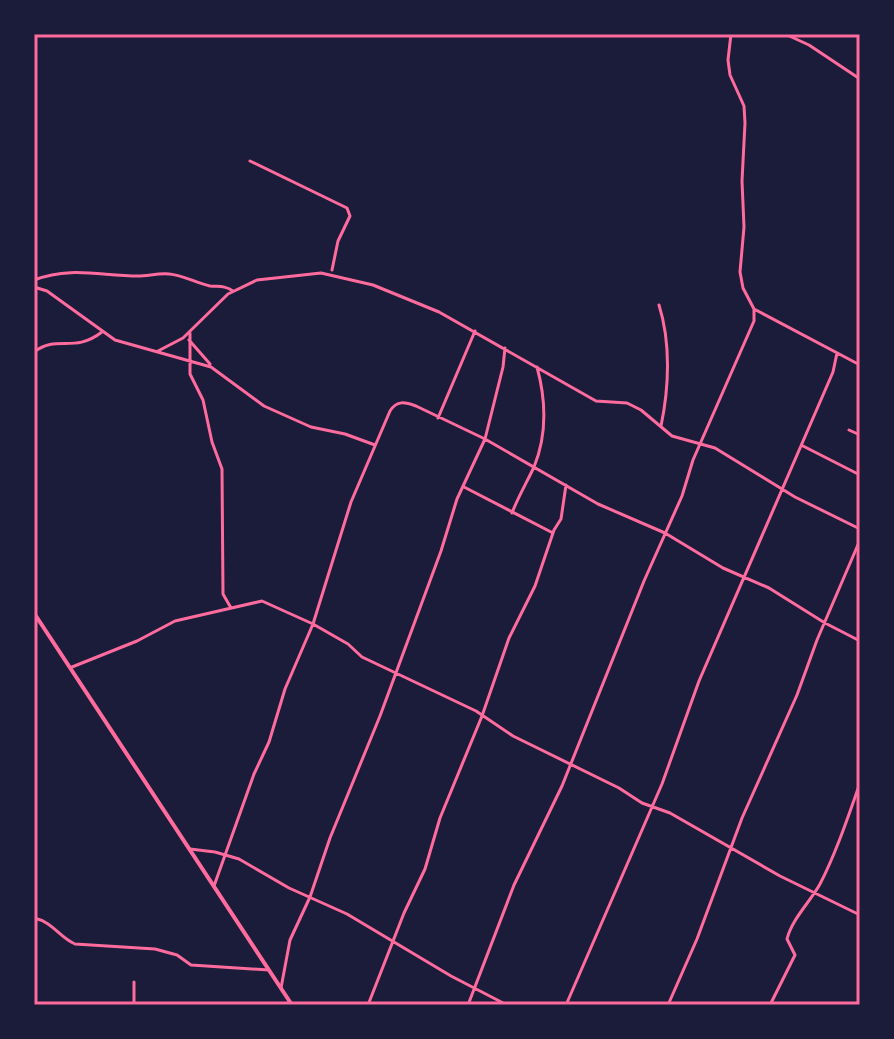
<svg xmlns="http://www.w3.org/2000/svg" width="894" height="1039" font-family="'Archivo Narrow',sans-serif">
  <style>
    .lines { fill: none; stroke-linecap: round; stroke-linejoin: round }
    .minor { stroke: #ff6b9d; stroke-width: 3 }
    .secondary { stroke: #ff6b9d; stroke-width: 4 }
    .neatline { fill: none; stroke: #ff6b9d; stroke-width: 3 }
  </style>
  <rect width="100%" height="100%" fill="#1b1b3a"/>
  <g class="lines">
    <path class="minor" d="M 785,34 L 809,45 L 860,79
      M 250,161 L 347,208 L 350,216 L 338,241 L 332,270
      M 34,280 C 71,266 101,276 138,276 C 148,276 158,273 169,274 C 183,275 196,283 210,286 C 219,287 224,285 233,291
      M 34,287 L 47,291 L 115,340 L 211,367 L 264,406 L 311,427 L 345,434 L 375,445
      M 659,305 C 671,343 669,388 661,426
      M 754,309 L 860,365
      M 190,333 L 190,374 L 203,400 L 212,442 L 222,469 L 223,594 L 231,608
      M 189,340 L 210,364
      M 158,351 L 183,338 L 228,294 L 257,280 L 321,273 L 373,285 L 439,312 L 596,401 L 627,403 L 641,410 L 672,436 L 715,448 L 795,497 L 860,529
      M 34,352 C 58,334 73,354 102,332
      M 438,418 L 475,331
      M 849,430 L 860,435
      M 803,446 L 860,475
      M 464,487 L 553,533
      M 512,513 C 518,497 527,482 534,467 C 547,435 546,400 537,367
      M 72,667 L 137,641 L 175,621 L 262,601 L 313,624 L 348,644 L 362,657 L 476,711 L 513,736 L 619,788 L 642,803 L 670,813 L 780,876 L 860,915
      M 190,849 L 215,852 L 239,859 L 289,888 L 347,914 L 451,976 L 507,1005
      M 214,886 L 254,774 L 269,742 L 285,689 L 313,624 L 351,502 L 390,411 C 397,400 405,402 416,406 L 485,439 L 598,504 L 665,533 L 723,568 L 769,588 L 825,623 L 860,641
      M 34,918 C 53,922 59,937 75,944 L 155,949 L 177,955 L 191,965 L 269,970
      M 281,988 L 290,940 L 310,897 L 330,838 L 380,716 L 441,551 L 457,499 L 485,439 L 503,367 L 505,348
      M 134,1005 L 134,982
      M 368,1005 L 404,913 L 425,869 L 440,818 L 482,716 L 509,638 L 535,586 L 554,530 L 561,519 L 566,485
      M 468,1005 L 514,885 L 562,786 L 644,581 L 682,496 L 693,460 L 754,321 L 754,309 L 743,288 L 740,272 L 744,227 L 742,181 L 745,123 L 744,106 L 730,75 L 728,60 L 731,34
      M 566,1005 L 662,784 L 699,681 L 833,372 L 837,353
      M 668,1005 L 697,939 L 742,818 L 797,695 L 817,640 L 860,540
      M 770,1005 L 795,955 L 787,939 C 792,919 810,902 820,884 C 836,853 848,817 860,783"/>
    <path class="secondary" d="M 34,613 L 292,1005"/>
  </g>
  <rect width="894" height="1039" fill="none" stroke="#1b1b3a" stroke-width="72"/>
  <rect x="36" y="36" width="822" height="967" class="neatline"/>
</svg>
